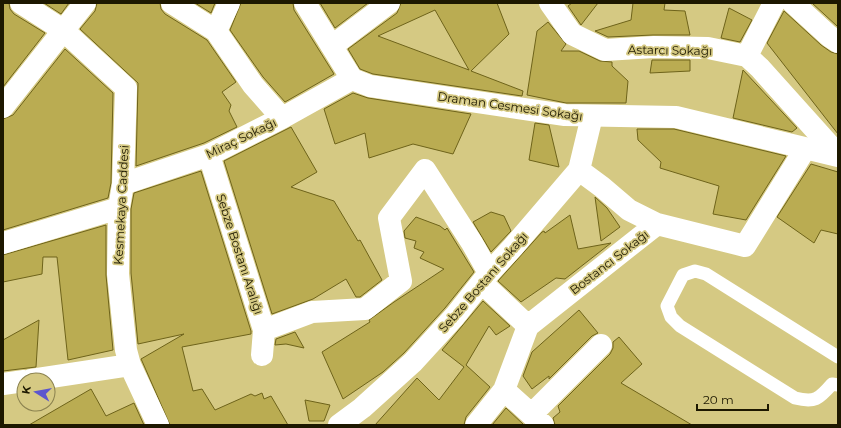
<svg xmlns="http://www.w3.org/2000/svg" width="841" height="428" font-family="Montserrat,sans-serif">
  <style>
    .building { fill: #baac52; stroke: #6e631a; fill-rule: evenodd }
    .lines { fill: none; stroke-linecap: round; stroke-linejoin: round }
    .service { stroke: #fff; stroke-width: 13 }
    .minor { stroke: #fff; stroke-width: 22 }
    .tertiary { stroke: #fff; stroke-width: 22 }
    .labels { text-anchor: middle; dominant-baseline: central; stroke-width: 3.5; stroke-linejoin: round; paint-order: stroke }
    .street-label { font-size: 12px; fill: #1d1800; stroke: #d5c983 }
  </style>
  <rect width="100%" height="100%" fill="#d5c983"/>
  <path class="building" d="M 3,3 L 9,3 L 10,9 L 14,14 L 45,33 L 3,87 Z
    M 44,3 L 69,3 L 61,14 Z
    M 97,3 L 160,3 L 161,9 L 165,14 L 207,40 L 236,82 L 222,92 L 231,105 L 229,111 L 237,127 L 204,143 L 136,166 L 138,83 L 80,29 L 95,11 Z
    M 195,3 L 215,3 L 211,13 Z
    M 241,3 L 293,3 L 294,10 L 334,74 L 285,102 L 263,77 L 230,30 Z
    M 320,3 L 368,3 L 335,28 Z
    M 401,3 L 497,3 L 509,34 L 471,71 L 523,91 L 522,96 L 373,74 L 360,69 L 348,49 L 397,13 ZM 435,10 L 469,70 L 378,36 Z
    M 572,3 L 598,3 L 581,25 L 568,6 Z
    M 633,3 L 665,3 L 664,10 L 685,11 L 690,35 L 653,35 L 608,37 L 595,31 L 631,20 Z
    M 812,3 L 838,3 L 838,27 L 837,26 Z
    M 729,8 L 752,20 L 740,42 L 721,38 Z
    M 784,11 L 821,45 L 831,52 L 838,54 L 838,134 L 767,43 Z
    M 548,22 L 566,44 L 561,51 L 579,51 L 600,61 L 612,62 L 612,66 L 628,81 L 626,103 L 566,103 L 527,95 L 537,31 Z
    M 65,49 L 113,93 L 111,183 L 108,198 L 3,230 L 3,119 L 13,115 Z
    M 652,60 L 690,60 L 690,71 L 650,73 Z
    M 743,70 L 797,128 L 792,132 L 733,118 Z
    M 353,93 L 368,98 L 471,114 L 453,154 L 413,144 L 369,158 L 365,133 L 335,144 L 324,109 Z
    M 535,123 L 549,125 L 559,167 L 529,160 Z
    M 291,127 L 317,172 L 291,187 L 334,201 L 358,241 L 360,240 L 382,280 L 360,297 L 356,297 L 346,279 L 313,299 L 272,314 L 224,161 Z
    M 637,129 L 674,129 L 786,156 L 746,220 L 713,214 L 719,186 L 660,168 L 661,162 L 638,140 Z
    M 811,164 L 838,172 L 838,234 L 821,230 L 814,243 L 777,217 Z
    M 201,171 L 251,331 L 251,334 L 182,347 L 193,391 L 202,389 L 215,410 L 251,394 L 255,396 L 262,393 L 264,399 L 271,396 L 288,425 L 170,425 L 142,361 L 141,359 L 184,334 L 138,344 L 131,273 L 131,209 L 134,193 Z
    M 595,197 L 607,208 L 620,227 L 601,241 Z
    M 491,212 L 504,216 L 511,231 L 491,252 L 473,222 Z
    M 570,215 L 578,249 L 611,243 L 565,279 L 556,278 L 521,302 L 498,281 L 542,232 L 544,231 L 545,233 Z
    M 416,217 L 440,226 L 445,230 L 447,228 L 474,272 L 445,308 L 404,353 L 383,372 L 343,399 L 322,352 L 370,322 L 369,320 L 394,302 L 444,269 L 420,258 L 424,252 L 414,248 L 416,241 L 405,238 L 404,231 Z
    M 106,225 L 106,275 L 113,350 L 68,360 L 57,257 L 43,257 L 42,274 L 3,282 L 3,255 Z
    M 483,301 L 510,326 L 496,335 L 489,326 L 466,365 L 490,387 L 466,417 L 464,425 L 375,425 L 417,378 L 439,400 L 464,367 L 442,350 Z
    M 579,310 L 598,333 L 592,336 L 549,379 L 549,376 L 532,389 L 523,376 L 532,352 Z
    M 39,320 L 36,367 L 3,371 L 3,340 Z
    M 295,332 L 304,348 L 286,344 L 275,345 L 276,339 Z
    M 619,337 L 642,364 L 621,383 L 692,425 L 555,425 L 553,418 L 560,412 L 558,406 L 610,354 L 613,348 L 613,342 Z
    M 91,389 L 106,416 L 134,403 L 144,425 L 29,425 Z
    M 305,400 L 330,405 L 324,421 L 309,421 Z
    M 506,408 L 524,425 L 492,425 Z"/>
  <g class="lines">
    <path class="service" d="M 838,357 L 706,274 L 695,271 L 683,275 L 667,306 L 671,317 L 680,326 L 795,398 C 815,403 819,399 832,384 L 838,385"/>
    <path class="minor" d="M 21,3 L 63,30 L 126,88 L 123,184 L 119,208 L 118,274 L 126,350 L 130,365 L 158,425
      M 172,3 L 216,31 L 253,85 L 282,118
      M 550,3 L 572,34 L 605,50 L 654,47 L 708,48 L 747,56 L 760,68 L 838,155
      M 793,3 L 829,36 L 838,42
      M 216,31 L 229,3
      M 332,46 L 389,3
      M 747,56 L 774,3
      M 3,107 L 85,3
      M 209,155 L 264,330 L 262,355
      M 579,170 L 602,187 L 629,210 L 657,224
      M 123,184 L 209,155 L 282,118 L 352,79
      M 3,243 L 119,208
      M 482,283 L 528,326
      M 264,330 L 312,312 L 365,309 L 401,281 L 389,218 L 425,170 L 472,243 L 489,273
      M 31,380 L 130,365
      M 3,384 L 24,381
      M 504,390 L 543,425
      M 532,414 L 601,345
      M 339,425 L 362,408 L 413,362 L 455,316 L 489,273 L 513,247 L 579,170 L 592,116
      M 476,425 L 504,390 L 528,326 L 657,224 L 745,246 L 805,149"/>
    <path class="tertiary" d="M 305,3 L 352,79 L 370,86 L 565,115 L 676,117 L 838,156"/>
  </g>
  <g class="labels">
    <g class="street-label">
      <text transform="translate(670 50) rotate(1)">Astarcı Sokağı</text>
      <text transform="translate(510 106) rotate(8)">Draman Cesmesi Sokağı</text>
      <text transform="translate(241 138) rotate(-26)">Miraç Sokağı</text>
      <text transform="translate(121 205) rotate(-87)">Kesmekaya Caddesi</text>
      <text transform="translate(240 254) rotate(72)">Sebze Bostanı Aralığı</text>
      <text transform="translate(609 262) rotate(-38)">Bostancı Sokağı</text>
      <text transform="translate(483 282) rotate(-49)">Sebze Bostanı Sokağı</text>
    </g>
  </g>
  <rect width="841" height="428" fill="none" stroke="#1d1800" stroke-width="8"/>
  <g transform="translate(36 392) rotate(281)"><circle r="19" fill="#d5c983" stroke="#8b824f"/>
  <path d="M0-3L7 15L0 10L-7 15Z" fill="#5c56ce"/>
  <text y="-6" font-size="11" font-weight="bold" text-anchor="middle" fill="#1d1800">K</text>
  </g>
  <path d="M697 404v6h71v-6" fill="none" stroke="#1d1800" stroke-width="2"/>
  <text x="703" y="404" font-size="12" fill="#1d1800" stroke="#d5c983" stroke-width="3" paint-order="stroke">20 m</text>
</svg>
